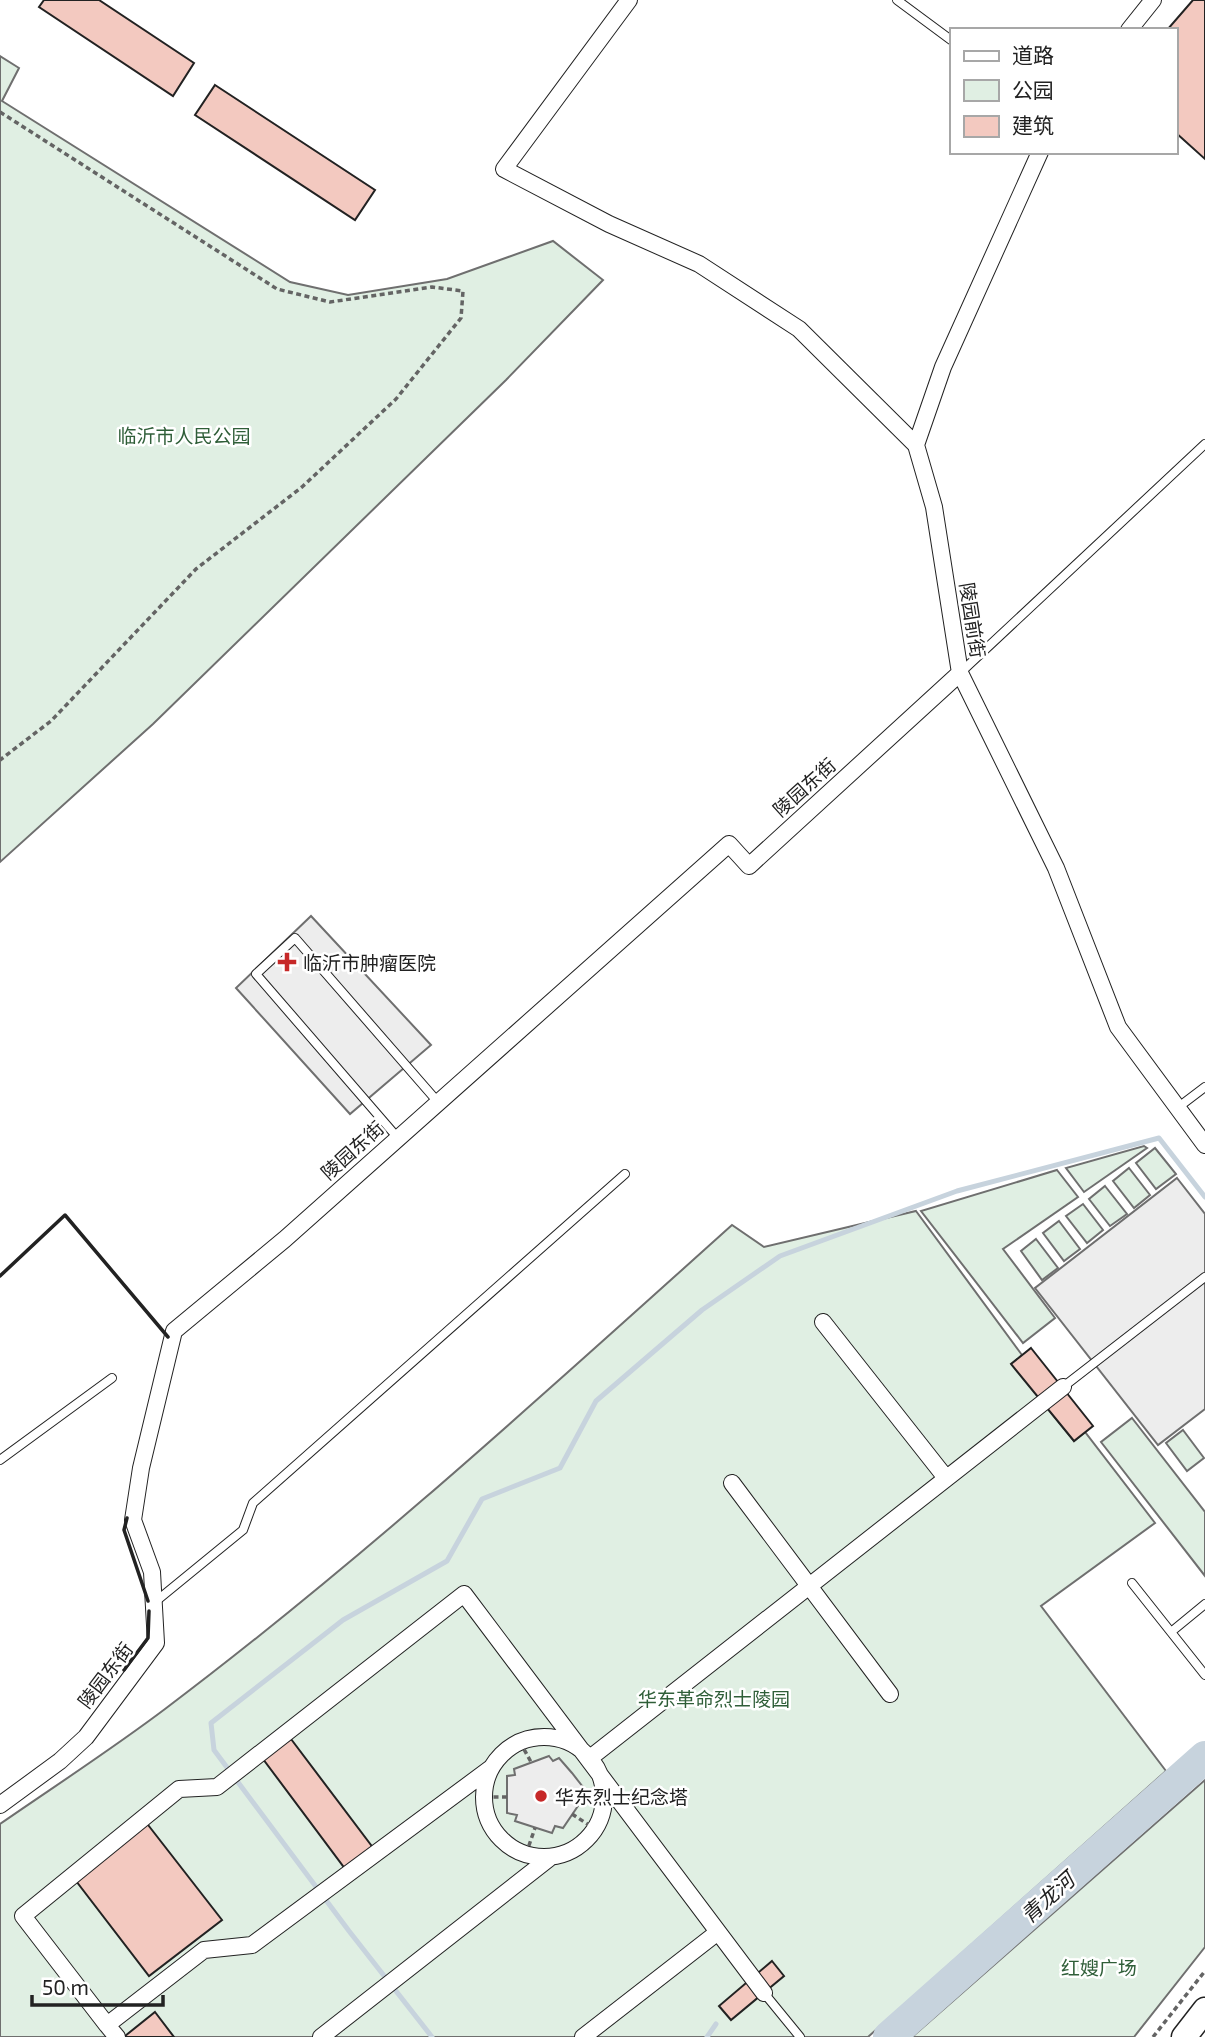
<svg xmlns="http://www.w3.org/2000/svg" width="1205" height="2037" font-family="'Exo 2','Noto Sans SC',sans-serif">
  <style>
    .green { fill: #e0efe3; stroke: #6f6f6f; stroke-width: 2 }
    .parking { fill: #ededed; stroke: #6f6f6f; stroke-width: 2 }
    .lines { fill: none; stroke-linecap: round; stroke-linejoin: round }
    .stream { stroke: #c7d3dd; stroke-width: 5 }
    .river { stroke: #c7d3dd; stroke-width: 32 }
    .building { fill: #f3c9c0; stroke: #222; stroke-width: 2 }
    .lane-casing { stroke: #222; stroke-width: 10 }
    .street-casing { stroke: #222; stroke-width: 18 }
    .primary-casing { stroke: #222; stroke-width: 27 }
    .path { stroke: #646464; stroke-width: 3.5; stroke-dasharray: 5 3.5; stroke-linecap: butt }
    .lane { stroke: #fff; stroke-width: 8 }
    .street { stroke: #fff; stroke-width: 16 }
    .primary { stroke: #fff; stroke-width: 24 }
    .wall { stroke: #222; stroke-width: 3.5 }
    .poi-dot { fill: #c62828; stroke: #fff; stroke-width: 2.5 }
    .labels { text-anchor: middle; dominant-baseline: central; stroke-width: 5; stroke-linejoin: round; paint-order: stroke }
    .park-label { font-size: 19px; fill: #2f5e38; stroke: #fff }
    .street-label { font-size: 19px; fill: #222; stroke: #fff }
    .poi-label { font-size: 19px; fill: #222; stroke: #fff; text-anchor: start }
    .water-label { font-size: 21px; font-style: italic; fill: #222; stroke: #fff }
  </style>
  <rect width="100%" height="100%" fill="#fff"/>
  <path class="green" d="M 0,56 L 19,68 L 2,101 L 290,282 L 348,295 L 447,279 L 553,241 L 603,280 L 506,380 L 153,724 L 0,862 Z
    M 1144,1146 L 1147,1148 L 1084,1192 L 1066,1168 Z
    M 1155,1148 L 1176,1174 L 1156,1189 L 1136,1163 Z
    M 1129,1168 L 1150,1195 L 1134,1208 L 1113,1181 Z
    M 1057,1170 L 1078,1197 L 1003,1249 L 1055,1318 L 1023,1343 L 921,1211 Z
    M 1105,1186 L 1127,1214 L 1110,1226 L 1089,1199 Z
    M 1083,1204 L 1103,1230 L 1087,1243 L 1066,1216 Z
    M 916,1211 L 1022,1355 L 1012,1364 L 1074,1441 L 1085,1432 L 1155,1523 L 1041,1606 L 1166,1771 L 868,2037 L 0,2037 L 0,1824 C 55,1786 112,1749 165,1709 C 364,1559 547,1391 732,1225 L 764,1247 Z
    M 1059,1221 L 1080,1249 L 1064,1261 L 1043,1233 Z
    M 1036,1239 L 1058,1268 L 1042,1280 L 1021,1251 Z
    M 1132,1418 L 1205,1512 L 1205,1576 L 1101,1442 Z
    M 1183,1430 L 1204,1458 L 1187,1471 L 1166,1443 Z
    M 1205,1780 L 1205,1947 L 1134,2037 L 912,2037 Z"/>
  <path class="parking" d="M 311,916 L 431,1045 L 350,1114 L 236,988 Z
    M 1177,1178 L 1205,1214 L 1205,1409 L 1158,1445 L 1035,1288 Z
    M 549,1756 L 553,1761 L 559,1758 L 572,1773 L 583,1787 L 577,1792 L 584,1797 L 563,1828 L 555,1826 L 552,1833 L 515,1821 L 517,1815 L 507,1813 L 507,1776 L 515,1775 L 514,1769 Z"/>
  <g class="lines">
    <path class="stream" d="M 432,2037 L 349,1931 L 214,1750 L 211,1723 L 343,1620 L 447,1561 L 482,1499 L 560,1468 L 596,1401 L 702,1310 L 780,1256 L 957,1191 L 1159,1138 L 1205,1197
      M 707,2037 L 716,2024"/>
    <path class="river" d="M 889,2037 L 1205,1757"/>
  </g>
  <path class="building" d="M 44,0 L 99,0 L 194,63 L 173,96 L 39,7 Z
    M 1193,0 L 1205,0 L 1205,159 L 1175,132 L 1175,30 L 1167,30 Z
    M 215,85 L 375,190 L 355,220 L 195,115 Z
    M 1031,1348 L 1093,1426 L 1074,1441 L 1011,1364 Z
    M 291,1739 L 374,1849 L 346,1870 L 263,1759 Z
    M 145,1821 L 222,1920 L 149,1976 L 73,1877 Z
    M 772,1961 L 784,1976 L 731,2020 L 719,2006 Z
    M 155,2012 L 174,2037 L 126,2037 L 125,2036 Z"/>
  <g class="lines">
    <g class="lane-casing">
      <path id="lane" d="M 897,0 L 951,40
        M 960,673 L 1205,444
        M 1176,1109 L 1205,1087
        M 397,1137 L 256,974 L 295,938 L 437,1101
        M 1063,1387 L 1205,1277
        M 0,1460 L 112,1378
        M 1132,1583 L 1205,1675
        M 155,1602 L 243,1530 L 253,1503 L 625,1174
        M 1171,1632 L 1205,1604
        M 764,1993 L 800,2037"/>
    </g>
    <g class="street-casing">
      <path id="street" d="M 629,0 L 504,169 L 609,224 L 699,264 L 799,329 L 916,445
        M 1129,30 L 1153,0
        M 1040,152 L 943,367 L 916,445 L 934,507 L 960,673 L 1056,868 L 1118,1027 L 1205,1145
        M 823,1322 L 946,1478
        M 732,1483 L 890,1694
        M484 1797a60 60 0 1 1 120 0a60 60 0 1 1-120 0Z
        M 590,1758 L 1063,1387
        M 0,1805 L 60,1761 L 86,1737 L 156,1643 L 152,1572 L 133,1520 L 141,1468 L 174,1331 L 285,1239 L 729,844 L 749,866 L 960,673
        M 107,2025 L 23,1916 L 179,1789 L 217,1787 L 464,1594 L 764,1993
        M 117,2037 L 107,2025 L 204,1950 L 252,1945 L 491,1768
        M 321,2037 L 551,1857
        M 583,2037 L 718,1932"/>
    </g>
    <g class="primary-casing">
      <path id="primary" d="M 1184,2037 L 1205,2010"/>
    </g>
    <path class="path" d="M 0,112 L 277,289 L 330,302 L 432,287 L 463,291 L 461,318 L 396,399 L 302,487 L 196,569 L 51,721 L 0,760
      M 520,1742 L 531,1762
      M 485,1797 L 507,1797
      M 572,1814 L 595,1829
      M 526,1854 L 535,1828
      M 1153,2037 L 1205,1971"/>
    <use href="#lane" class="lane"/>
    <use href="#street" class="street"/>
    <use href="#primary" class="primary"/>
    <path class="wall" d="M 0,1276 L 65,1215 L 168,1337
      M 127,1518 L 124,1530 L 148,1601
      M 124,1670 L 148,1638 L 149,1611"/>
  </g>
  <g class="poi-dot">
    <path d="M283.5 951.5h7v7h7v7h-7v7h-7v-7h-7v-7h7z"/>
    <circle cx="541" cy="1796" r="7"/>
  </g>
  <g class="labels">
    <g class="park-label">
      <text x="184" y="435">临沂市人民公园</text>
      <text x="714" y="1698">华东革命烈士陵园</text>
      <text x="1099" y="1967">红嫂广场</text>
    </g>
    <g class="street-label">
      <text transform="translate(973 620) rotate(81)">陵园前街</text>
      <text transform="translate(804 787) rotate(-42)">陵园东街</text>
      <text transform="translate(352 1150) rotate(-42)">陵园东街</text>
      <text transform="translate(105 1675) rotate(-53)">陵园东街</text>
    </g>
    <g class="poi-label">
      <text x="303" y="962">临沂市肿瘤医院</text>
      <text x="555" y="1796">华东烈士纪念塔</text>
    </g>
    <g class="water-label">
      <text transform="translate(1047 1897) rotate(-42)">青龙河</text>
    </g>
  </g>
  <rect x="950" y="28" width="228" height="126" fill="#ffffff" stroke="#a7a7a7" stroke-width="2"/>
  <rect x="964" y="51" width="35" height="10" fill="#ffffff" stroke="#a7a7a7" stroke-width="2"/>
  <text x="1012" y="63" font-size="21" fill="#222222">道路</text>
  <rect x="964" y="80" width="35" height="21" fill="#e0efe3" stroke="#a7a7a7" stroke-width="2"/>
  <text x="1012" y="98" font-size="21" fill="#222222">公园</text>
  <rect x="964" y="116" width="35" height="21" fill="#f3c9c0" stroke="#a7a7a7" stroke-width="2"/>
  <text x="1012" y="133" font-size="21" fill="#222222">建筑</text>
  <path d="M32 1995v10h131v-10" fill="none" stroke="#222222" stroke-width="3.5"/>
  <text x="42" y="1995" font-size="21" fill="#222222" stroke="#ffffff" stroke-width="5" paint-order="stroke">50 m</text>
</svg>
